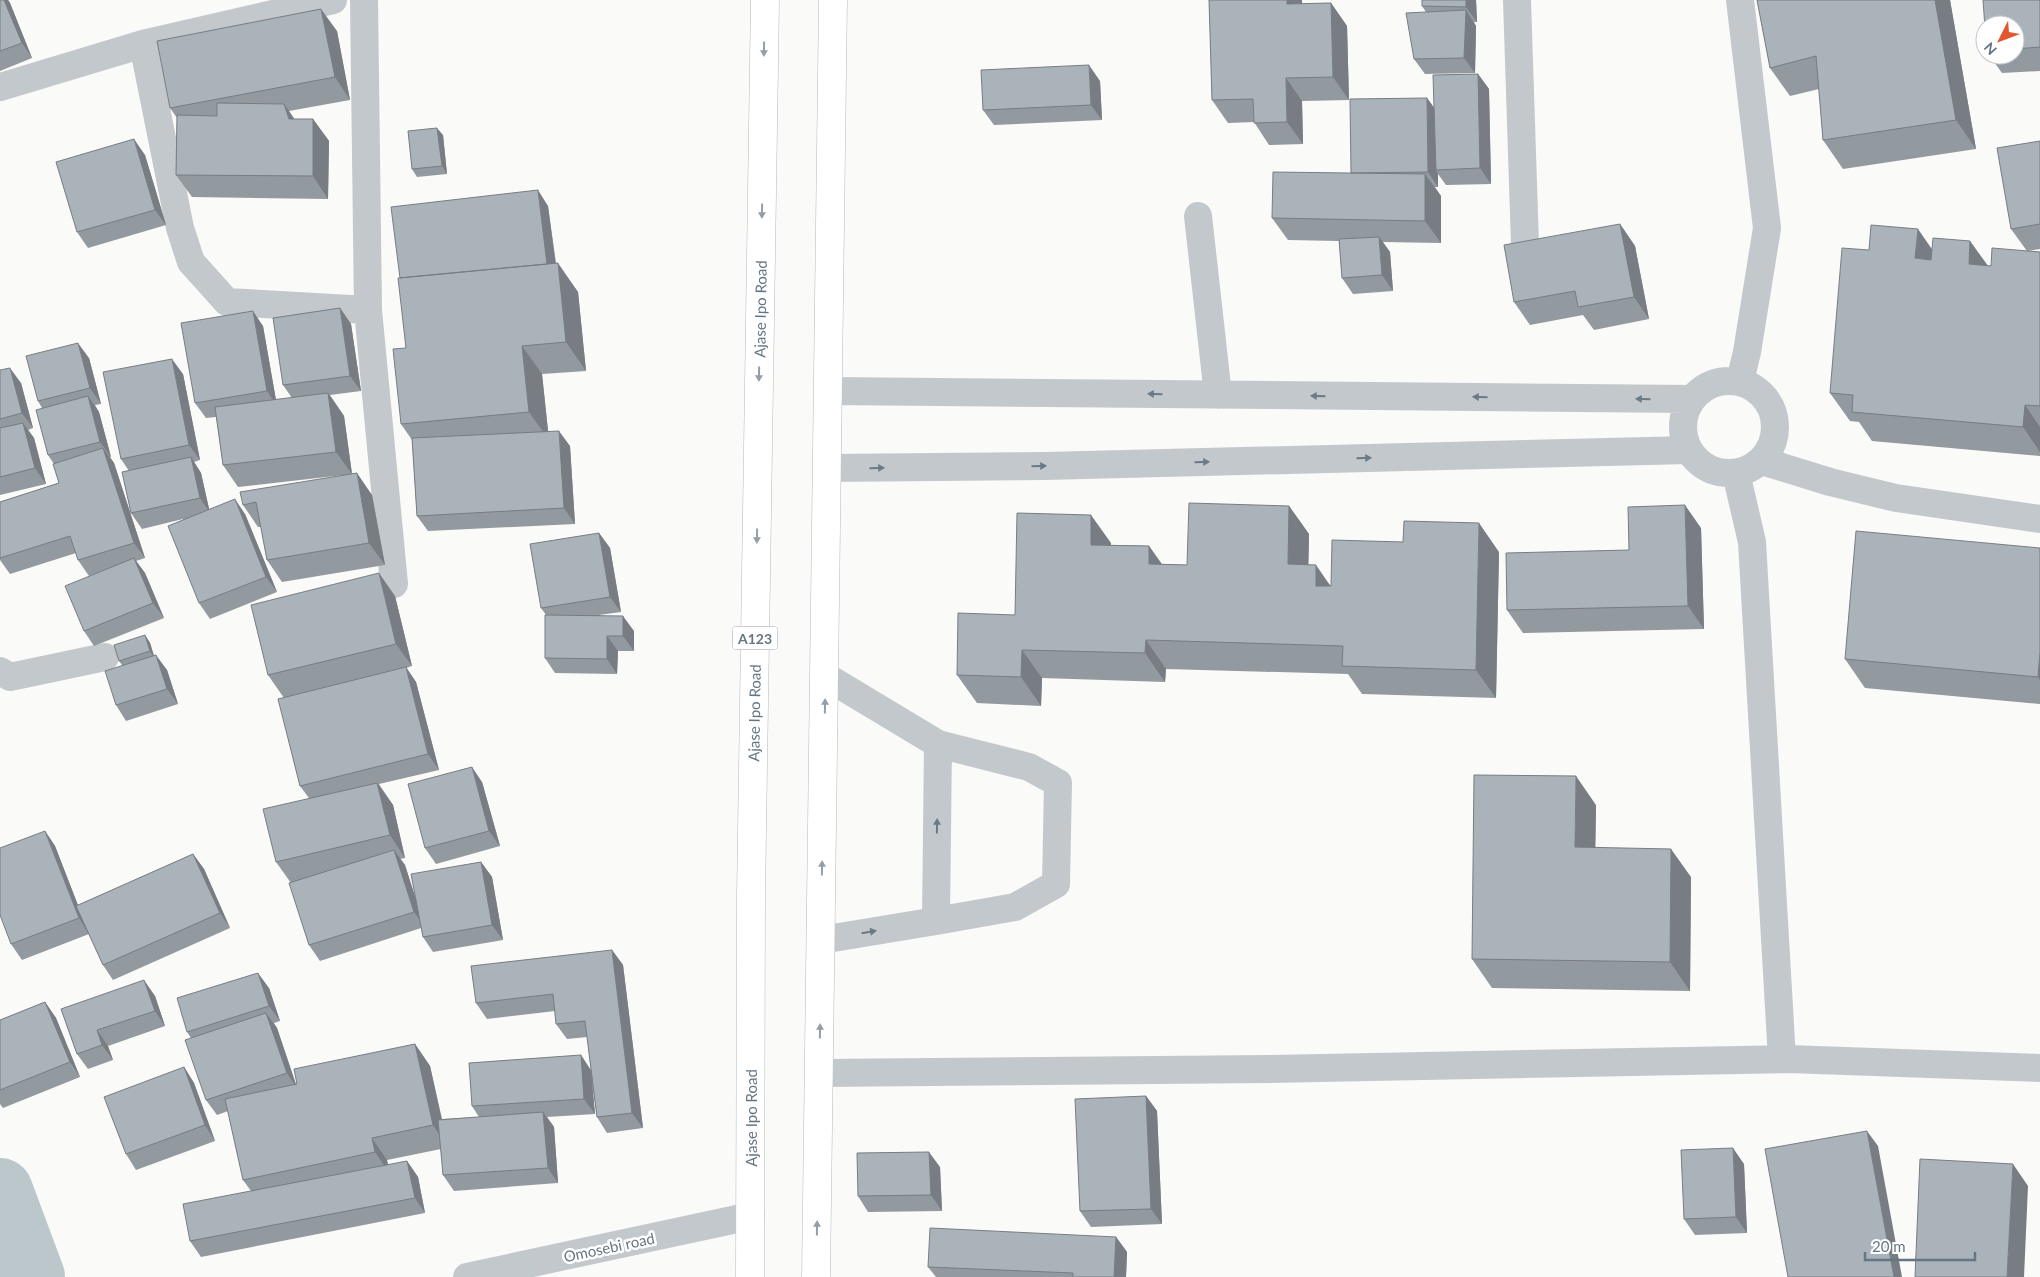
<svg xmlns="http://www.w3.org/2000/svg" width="2040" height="1277" font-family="Lato,sans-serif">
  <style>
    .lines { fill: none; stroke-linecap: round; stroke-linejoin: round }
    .river { stroke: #bbc7cb; stroke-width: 66 }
    .highway-casing { stroke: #b4b9bd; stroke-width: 29 }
    .minor { stroke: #c3c8cc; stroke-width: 28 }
    .highway { stroke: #fff; stroke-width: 28 }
    .wall { fill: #929a9f }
    .shaded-wall { fill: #777d82 }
    .building { fill: #aab3b9; stroke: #777d82 }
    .oneway { fill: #939fa8 }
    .oneway2 { fill: #6a7a87 }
    .labels { text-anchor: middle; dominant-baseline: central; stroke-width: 5; stroke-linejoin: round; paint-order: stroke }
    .shield { fill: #fff; stroke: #939fa8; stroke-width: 1 }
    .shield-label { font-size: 14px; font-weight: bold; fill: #657683 }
    .street-label { font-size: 15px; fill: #657683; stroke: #fff }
  </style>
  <rect width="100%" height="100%" fill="#fafaf8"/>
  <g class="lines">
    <path class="river" d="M 0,1191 L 32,1277"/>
    <g class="highway-casing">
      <path id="highway" d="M 750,1277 L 751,896 L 765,0
        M 816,1277 L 833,0"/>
    </g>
    <path class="minor" d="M 364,0 L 368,310 L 394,584
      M 1517,0 L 1525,245
      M 143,44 L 180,228 L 191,262 L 227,302 L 368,310
      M 0,87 L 143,44 L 333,0
      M 1198,216 L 1218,395
      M1683 427a46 46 0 1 1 92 0a46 46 0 1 1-92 0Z
      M 1740,381 L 1747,352 L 1767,228 L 1740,0
      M 829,391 L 1691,399
      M 1762,461 L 1830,482 L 1896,498 L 2040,519
      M 828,468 L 1045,466 L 1689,450
      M 1736,473 L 1752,542 L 1782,1059
      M 0,671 L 10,677 L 105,657
      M 936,921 L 1015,907 L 1056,884 L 1058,783 L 1029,767 L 938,744
      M 821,940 L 936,921 L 938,744 L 825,676
      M 819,1073 L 1268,1069 L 1789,1059 L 2040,1068
      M 467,1277 L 751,1216"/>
    <use href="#highway" class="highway"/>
  </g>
  <path class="wall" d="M 0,0 L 8,0 L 10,3 L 32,58 L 0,71 Z
    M 1209,0 L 1302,0 L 1302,4 L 1331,3 L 1347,26 L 1349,100 L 1302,101 L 1303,144 L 1269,145 L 1254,122 L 1228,123 L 1212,100 Z
    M 1422,0 L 1476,0 L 1477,22 L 1474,22 L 1476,26 L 1475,73 L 1425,74 L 1414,59 L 1426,12 L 1422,6 Z
    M 1757,0 L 1950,0 L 1976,149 L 1843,169 L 1823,140 L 1819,89 L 1790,96 L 1770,68 Z
    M 2040,0 L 2040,71 L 2002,73 L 1989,55 L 2015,55 L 2015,25 Z
    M 337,31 L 350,100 L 289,111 L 294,119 L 313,119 L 329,141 L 328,199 L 192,197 L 176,175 L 177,118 L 170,108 Z
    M 1478,74 L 1489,89 L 1491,184 L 1446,185 L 1438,174 L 1438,187 L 1435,187 L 1441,196 L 1441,243 L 1383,242 L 1390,252 L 1393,291 L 1353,294 L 1342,278 L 1339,241 L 1288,240 L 1272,218 L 1351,173 L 1427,98 L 1434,108 Z
    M 1100,81 L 1102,120 L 994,125 L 983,110 Z
    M 443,135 L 447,174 L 417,177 L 412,169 Z
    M 2040,141 L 2040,249 L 2028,251 L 2040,252 L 2040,456 L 1872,441 L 1859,422 L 1850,421 L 1830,393 L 1869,250 L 1932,249 L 1970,241 L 1987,266 L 1991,266 L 2027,251 L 2011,229 Z
    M 145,155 L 166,225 L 88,248 L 77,232 Z
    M 548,206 L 556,263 L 578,292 L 586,371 L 542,374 L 548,431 L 570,446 L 575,524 L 428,531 L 417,516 L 412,440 L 401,424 L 406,348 L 400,278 Z
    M 1620,224 L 1635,246 L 1649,319 L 1594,330 L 1583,315 L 1530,325 L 1514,302 Z
    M 340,308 L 351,324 L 361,391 L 330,395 L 344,416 L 352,474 L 372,495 L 385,565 L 282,582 L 267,560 L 261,527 L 258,527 L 243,505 L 344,475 L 238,487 L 223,465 L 216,417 L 206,418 L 195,403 L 263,326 L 276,400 L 292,398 L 283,385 Z
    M 89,358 L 101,404 L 95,405 L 99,412 L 111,457 L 110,457 L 114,463 L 145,558 L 136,561 L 145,573 L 164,618 L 94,646 L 84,631 L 94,574 L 89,576 L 78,560 L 76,553 L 10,574 L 0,560 L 0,502 L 59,483 L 54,464 L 48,455 L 42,408 L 38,401 Z
    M 0,370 L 21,383 L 33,428 L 28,430 L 34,438 L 46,484 L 0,495 Z
    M 183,374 L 200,460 L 194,462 L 201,473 L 209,509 L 245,514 L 277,592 L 210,619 L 199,603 L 183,519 L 142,529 L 131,513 L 129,471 L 121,459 Z
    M 1289,506 L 1309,534 L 1308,565 L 1331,586 L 1499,552 L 1496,698 L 1362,694 L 1348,674 L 1166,669 L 1165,682 L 1042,678 L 1041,706 L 977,703 L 957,675 L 1015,615 L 1111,543 L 1111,545 L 1149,546 L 1162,564 L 1187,565 Z
    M 1701,528 L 1704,629 L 1523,633 L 1507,610 L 1629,550 Z
    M 599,533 L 610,548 L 621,612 L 599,615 L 634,631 L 634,651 L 618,651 L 617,674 L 555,673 L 545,658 L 546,615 L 541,608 Z
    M 2040,548 L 2040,704 L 1865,688 L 1845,659 Z
    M 395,596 L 412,666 L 406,668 L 416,682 L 439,770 L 379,784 L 393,805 L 405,858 L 400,859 L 405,865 L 415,898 L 481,862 L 492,877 L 503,940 L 433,952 L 423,937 L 421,928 L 320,961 L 309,945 L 291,883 L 276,862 L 309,798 L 300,786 L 284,698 L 268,675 Z
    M 145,635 L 150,643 L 154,656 L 167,670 L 178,704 L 126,721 L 116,705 L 122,665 L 119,661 Z
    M 482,782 L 500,846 L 436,864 L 425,848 Z
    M 1596,805 L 1595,848 L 1691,877 L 1690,991 L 1492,988 L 1472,959 Z
    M 45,831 L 55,846 L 78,905 L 193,854 L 204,869 L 230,928 L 113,980 L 103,965 L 89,934 L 22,960 L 11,944 Z
    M 612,950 L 623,965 L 643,1128 L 607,1133 L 597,1117 L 592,1083 L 595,1114 L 547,1117 L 554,1127 L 558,1183 L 454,1191 L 443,1175 L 441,1149 L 387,1160 L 388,1165 L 407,1161 L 418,1177 L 425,1213 L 201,1257 L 190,1241 L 251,1191 L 243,1180 L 228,1111 L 217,1115 L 206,1100 L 191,1038 L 187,1032 L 269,988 L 280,1021 L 274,1023 L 277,1028 L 296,1084 L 415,1044 L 430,1066 L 442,1119 L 479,1117 L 472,1106 L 581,1055 L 591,1070 L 587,1037 L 567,1039 L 556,1024 L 555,1011 L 487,1019 L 476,1003 Z
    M 155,996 L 165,1026 L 108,1046 L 113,1060 L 88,1069 L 77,1054 L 61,1009 Z
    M 45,1002 L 56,1018 L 80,1077 L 3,1108 L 0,1104 L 0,1020 Z
    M 184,1067 L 194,1083 L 215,1141 L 136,1170 L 126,1154 Z
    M 1146,1096 L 1157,1111 L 1162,1224 L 1091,1227 L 1080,1211 Z
    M 1744,1164 L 1747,1233 L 1695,1235 L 1684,1219 Z
    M 940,1167 L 942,1211 L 868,1212 L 858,1196 Z
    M 1116,1237 L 1127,1252 L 1126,1277 L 936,1277 L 928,1267 Z"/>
  <path class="shaded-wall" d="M 4,0 L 8,0 L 10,3 L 32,58 L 22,43 Z
    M 1287,0 L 1302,0 L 1303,27 L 1287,4 Z
    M 1466,0 L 1476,0 L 1477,22 L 1466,7 Z
    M 1935,0 L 1950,0 L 1976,149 L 1956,120 Z
    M 1331,3 L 1347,26 L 1349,100 L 1333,77 Z
    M 321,9 L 337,31 L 350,100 L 335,77 Z
    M 1466,10 L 1476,26 L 1475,73 L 1464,58 Z
    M 1089,65 L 1100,81 L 1102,120 L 1091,105 Z
    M 1478,74 L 1489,89 L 1491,184 L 1480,168 Z
    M 1286,78 L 1302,101 L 1303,144 L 1287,122 Z
    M 1427,98 L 1438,113 L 1436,170 L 1438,174 L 1438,187 L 1428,172 Z
    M 284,104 L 300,127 L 289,119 Z
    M 313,119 L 329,141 L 328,199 L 313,176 Z
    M 437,128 L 443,135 L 447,174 L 442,166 Z
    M 134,139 L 145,155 L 166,225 L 155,210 Z
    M 1425,174 L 1441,196 L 1441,243 L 1425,221 Z
    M 538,190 L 548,206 L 558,282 L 547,266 Z
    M 1620,224 L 1635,246 L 1649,319 L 1634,297 Z
    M 1918,229 L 1938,258 L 1935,287 L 1915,258 Z
    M 1379,237 L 1390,252 L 1393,291 L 1382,275 Z
    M 1970,241 L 1991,270 L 1969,264 Z
    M 558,263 L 578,292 L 586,371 L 566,342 Z
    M 340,308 L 351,324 L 361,391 L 350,376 Z
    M 253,311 L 263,326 L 277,406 L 267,391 Z
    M 78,343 L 89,358 L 101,404 L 90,388 Z
    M 522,346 L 542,374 L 549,440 L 529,412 Z
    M 172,359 L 183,374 L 200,460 L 189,445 Z
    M 10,368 L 21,383 L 33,428 L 22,413 Z
    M 328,393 L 344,416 L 352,474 L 336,452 Z
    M 88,396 L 99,412 L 111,457 L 100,442 Z
    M 2025,405 L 2040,427 L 2040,452 L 2023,427 Z
    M 23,423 L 34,438 L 46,484 L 35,468 Z
    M 559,431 L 570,446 L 575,524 L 564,508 Z
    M 103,448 L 114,463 L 145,558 L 134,543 Z
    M 191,457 L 201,473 L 210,513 L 200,498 Z
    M 357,473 L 372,495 L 385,565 L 369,543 Z
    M 235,499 L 245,514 L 277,592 L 266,577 Z
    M 1685,505 L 1701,528 L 1704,629 L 1688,606 Z
    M 1289,506 L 1309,534 L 1308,593 L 1288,564 Z
    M 1091,515 L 1111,543 L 1111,573 L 1091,545 Z
    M 1479,523 L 1499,552 L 1496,698 L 1476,670 Z
    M 599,533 L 610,548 L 621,612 L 610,597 Z
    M 1149,546 L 1169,575 L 1149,564 Z
    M 134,558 L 145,573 L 164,618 L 153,603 Z
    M 1316,565 L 1336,594 L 1316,586 Z
    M 379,573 L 395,596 L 412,666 L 396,644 Z
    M 623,616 L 634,631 L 634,651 L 623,636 Z
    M 145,635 L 150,643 L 155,659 L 150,651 Z
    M 607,636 L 618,651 L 617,674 L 607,659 Z
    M 1146,640 L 1166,669 L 1165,682 L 1145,653 Z
    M 1022,650 L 1042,678 L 1041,706 L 1021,677 Z
    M 2040,652 L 2040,680 L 2038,677 Z
    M 156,655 L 167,670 L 178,704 L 167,689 Z
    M 406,667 L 416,682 L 439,770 L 428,754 Z
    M 472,767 L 482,782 L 500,846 L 489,831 Z
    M 1576,776 L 1596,805 L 1595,876 L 1575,847 Z
    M 377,783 L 393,805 L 405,858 L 390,835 Z
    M 45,831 L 55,846 L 89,934 L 79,918 Z
    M 1671,849 L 1691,877 L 1690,991 L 1670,962 Z
    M 394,850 L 405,865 L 425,927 L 414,912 Z
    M 193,854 L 204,869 L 230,928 L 220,913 Z
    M 481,862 L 492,877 L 503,940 L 492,925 Z
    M 612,950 L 623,965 L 643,1128 L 632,1113 Z
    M 258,973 L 269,988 L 280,1021 L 269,1006 Z
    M 144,980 L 155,996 L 165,1026 L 155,1011 Z
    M 45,1002 L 56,1018 L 80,1077 L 70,1062 Z
    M 266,1013 L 277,1028 L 297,1088 L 287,1073 Z
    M 97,1030 L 108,1046 L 113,1060 L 102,1045 Z
    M 415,1044 L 430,1066 L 448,1148 L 433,1125 Z
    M 581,1055 L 591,1071 L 595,1114 L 584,1099 Z
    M 184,1067 L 194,1083 L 215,1141 L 205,1125 Z
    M 1146,1096 L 1157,1111 L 1162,1224 L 1151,1209 Z
    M 543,1112 L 554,1127 L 558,1183 L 548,1168 Z
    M 1867,1131 L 1878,1146 L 1902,1277 L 1894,1277 Z
    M 372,1138 L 387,1160 L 390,1174 L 375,1152 Z
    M 1733,1148 L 1744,1164 L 1747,1233 L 1736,1217 Z
    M 929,1152 L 940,1167 L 942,1211 L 931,1195 Z
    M 407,1161 L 418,1177 L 425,1213 L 415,1198 Z
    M 2013,1164 L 2028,1186 L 2024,1277 L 2007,1277 Z
    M 1116,1237 L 1127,1252 L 1126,1277 L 1114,1277 Z"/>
  <path class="building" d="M 0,0 L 4,0 L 22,43 L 0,51 Z
    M 1209,0 L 1287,0 L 1287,4 L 1331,3 L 1333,77 L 1286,78 L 1287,122 L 1254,123 L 1253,99 L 1212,100 Z
    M 1422,0 L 1466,0 L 1466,7 L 1422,6 Z
    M 1757,0 L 1935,0 L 1956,120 L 1823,140 L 1816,56 L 1770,68 Z
    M 1983,0 L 2040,0 L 2040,47 L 2015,49 L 2015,25 L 1985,25 L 1985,28 Z
    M 321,9 L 335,77 L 170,108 L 157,41 Z
    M 1466,10 L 1464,58 L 1414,59 L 1406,13 Z
    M 1089,65 L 1091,105 L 983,110 L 981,70 Z
    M 1478,74 L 1480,168 L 1436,170 L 1433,75 Z
    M 1427,98 L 1428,172 L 1351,173 L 1350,99 Z
    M 217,103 L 284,104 L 289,119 L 313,119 L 313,176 L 176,175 L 177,115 L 217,116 Z
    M 437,128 L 442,166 L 412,169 L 408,131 Z
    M 134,139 L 155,210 L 77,232 L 56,162 Z
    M 2040,141 L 2040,224 L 2011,229 L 1997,148 Z
    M 1273,172 L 1425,174 L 1425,221 L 1272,218 Z
    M 538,190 L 547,264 L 400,278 L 391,207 Z
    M 1620,224 L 1634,297 L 1578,307 L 1575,291 L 1514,302 L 1504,245 Z
    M 1871,225 L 1918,229 L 1915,258 L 1931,260 L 1933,238 L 1970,241 L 1969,264 L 1991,266 L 1992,248 L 2040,252 L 2040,406 L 2025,405 L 2023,427 L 1852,412 L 1853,395 L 1830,393 L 1842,248 L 1869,250 Z
    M 1379,237 L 1382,275 L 1342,278 L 1339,239 Z
    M 558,263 L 566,342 L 522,346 L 529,412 L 401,424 L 393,349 L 406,348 L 398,278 Z
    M 340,308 L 350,376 L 283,385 L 273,318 Z
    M 253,311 L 267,391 L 195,403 L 181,323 Z
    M 78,343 L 90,388 L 38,401 L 26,356 Z
    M 172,359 L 189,445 L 121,459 L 103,372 Z
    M 10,368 L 22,413 L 0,419 L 0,370 Z
    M 328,393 L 336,452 L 223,465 L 215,407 Z
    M 88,396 L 100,442 L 48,455 L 36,410 Z
    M 23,423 L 35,468 L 0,477 L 0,428 Z
    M 559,431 L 564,508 L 417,516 L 412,438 Z
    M 103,448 L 134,543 L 78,560 L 70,536 L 0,558 L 0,502 L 59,483 L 53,464 Z
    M 191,457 L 200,498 L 131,513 L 122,472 Z
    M 357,473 L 369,543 L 267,560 L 256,502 L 243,505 L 240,492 Z
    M 235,499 L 266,577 L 199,603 L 168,526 Z
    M 1189,503 L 1289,506 L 1288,564 L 1316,565 L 1316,586 L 1331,586 L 1332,540 L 1403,542 L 1404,521 L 1479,523 L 1476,670 L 1342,666 L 1343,646 L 1146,640 L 1145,653 L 1022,650 L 1021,677 L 957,675 L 958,613 L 1015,615 L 1017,513 L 1091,515 L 1091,545 L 1149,546 L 1149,564 L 1187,565 Z
    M 1685,505 L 1688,606 L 1507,610 L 1506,553 L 1629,550 L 1628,507 Z
    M 1856,531 L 2040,548 L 2040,652 L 2038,677 L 1845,659 Z
    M 599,533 L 610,597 L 541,608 L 530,544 Z
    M 134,558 L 153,603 L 84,631 L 65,586 Z
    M 379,573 L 396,644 L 268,675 L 251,605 Z
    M 545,615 L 623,616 L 623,636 L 607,636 L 607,659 L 545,658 Z
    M 145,635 L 150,651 L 119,661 L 114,645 Z
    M 156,655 L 167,689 L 116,705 L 105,671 Z
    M 406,667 L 428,754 L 300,786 L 278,699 Z
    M 472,767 L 489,831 L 425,848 L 408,784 Z
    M 1474,775 L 1576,776 L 1575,847 L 1671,849 L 1670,962 L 1472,959 Z
    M 377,783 L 390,835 L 276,862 L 263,809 Z
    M 45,831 L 79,918 L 11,944 L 0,915 L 0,848 Z
    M 394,850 L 414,912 L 309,945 L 289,883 Z
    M 193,854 L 220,913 L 103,965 L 76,906 Z
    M 481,862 L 492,925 L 423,937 L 411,874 Z
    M 612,950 L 632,1113 L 597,1117 L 585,1021 L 556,1024 L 553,994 L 476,1003 L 471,966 Z
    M 258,973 L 269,1006 L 187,1032 L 177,998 Z
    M 144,980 L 155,1011 L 97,1030 L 102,1045 L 77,1054 L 61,1009 Z
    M 45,1002 L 70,1062 L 0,1090 L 0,1020 Z
    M 266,1013 L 287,1073 L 206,1100 L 185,1040 Z
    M 415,1044 L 433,1125 L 372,1138 L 375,1152 L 243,1180 L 225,1099 L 297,1084 L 294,1069 Z
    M 581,1055 L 584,1099 L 472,1106 L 469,1063 Z
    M 184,1067 L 205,1125 L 126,1154 L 104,1097 Z
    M 1146,1096 L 1151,1209 L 1080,1211 L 1075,1099 Z
    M 543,1112 L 548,1168 L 443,1175 L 438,1120 Z
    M 1867,1131 L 1894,1277 L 1788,1277 L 1765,1149 Z
    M 1733,1148 L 1736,1217 L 1684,1219 L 1681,1150 Z
    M 929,1152 L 931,1195 L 858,1196 L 857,1153 Z
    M 1920,1159 L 2013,1164 L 2007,1277 L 1915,1277 Z
    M 407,1161 L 415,1198 L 190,1241 L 183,1204 Z
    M 930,1228 L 1116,1237 L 1114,1277 L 1073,1277 L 1073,1273 L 928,1267 Z"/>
  <defs><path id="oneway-solid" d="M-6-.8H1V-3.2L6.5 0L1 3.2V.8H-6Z" transform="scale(1.25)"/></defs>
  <g class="oneway">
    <use href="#oneway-solid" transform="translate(764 49) rotate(91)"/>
    <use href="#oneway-solid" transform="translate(762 211) rotate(91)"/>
    <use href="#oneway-solid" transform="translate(759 374) rotate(91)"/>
    <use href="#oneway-solid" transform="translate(757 536) rotate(91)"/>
    <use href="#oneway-solid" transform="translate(825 706) rotate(-89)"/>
    <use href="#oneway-solid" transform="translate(822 868) rotate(-89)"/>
    <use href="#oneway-solid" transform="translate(820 1031) rotate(-89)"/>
    <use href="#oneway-solid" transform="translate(817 1228) rotate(-89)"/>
  </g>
  <g class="oneway2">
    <use href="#oneway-solid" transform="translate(1155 394) rotate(-179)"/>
    <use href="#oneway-solid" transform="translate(1318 396) rotate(-179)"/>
    <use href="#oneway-solid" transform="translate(1480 397) rotate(-179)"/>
    <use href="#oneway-solid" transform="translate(1643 399) rotate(-179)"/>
    <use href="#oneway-solid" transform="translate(1364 458) rotate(-1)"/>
    <use href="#oneway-solid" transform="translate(1202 462) rotate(-2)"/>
    <use href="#oneway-solid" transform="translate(1039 466) rotate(-1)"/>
    <use href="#oneway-solid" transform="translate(877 468) rotate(-1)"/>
    <use href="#oneway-solid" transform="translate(937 826) rotate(-89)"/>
    <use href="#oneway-solid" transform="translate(869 932) rotate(-10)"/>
  </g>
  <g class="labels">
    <rect class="shield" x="732.5" y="626.5" width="45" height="23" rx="4"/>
    <g class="shield-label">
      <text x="755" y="638">A123</text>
    </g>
    <g class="street-label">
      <text transform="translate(760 309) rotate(-89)">Ajase Ipo Road</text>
      <text transform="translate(754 713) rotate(-89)">Ajase Ipo Road</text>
      <text transform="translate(751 1118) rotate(-90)">Ajase Ipo Road</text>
      <text transform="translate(609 1247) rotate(-12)">Omosebi road</text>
    </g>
  </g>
  <g transform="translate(2000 40) rotate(228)"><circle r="24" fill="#ffffff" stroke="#c1c8cd"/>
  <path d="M0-4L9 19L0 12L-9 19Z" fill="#e4572e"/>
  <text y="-8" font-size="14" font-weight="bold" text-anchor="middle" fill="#657683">N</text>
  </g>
  <path d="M1865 1252v8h110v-8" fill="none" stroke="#657683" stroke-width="2.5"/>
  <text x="1872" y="1252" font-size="15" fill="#657683" stroke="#ffffff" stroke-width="4" paint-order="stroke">20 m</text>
</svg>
